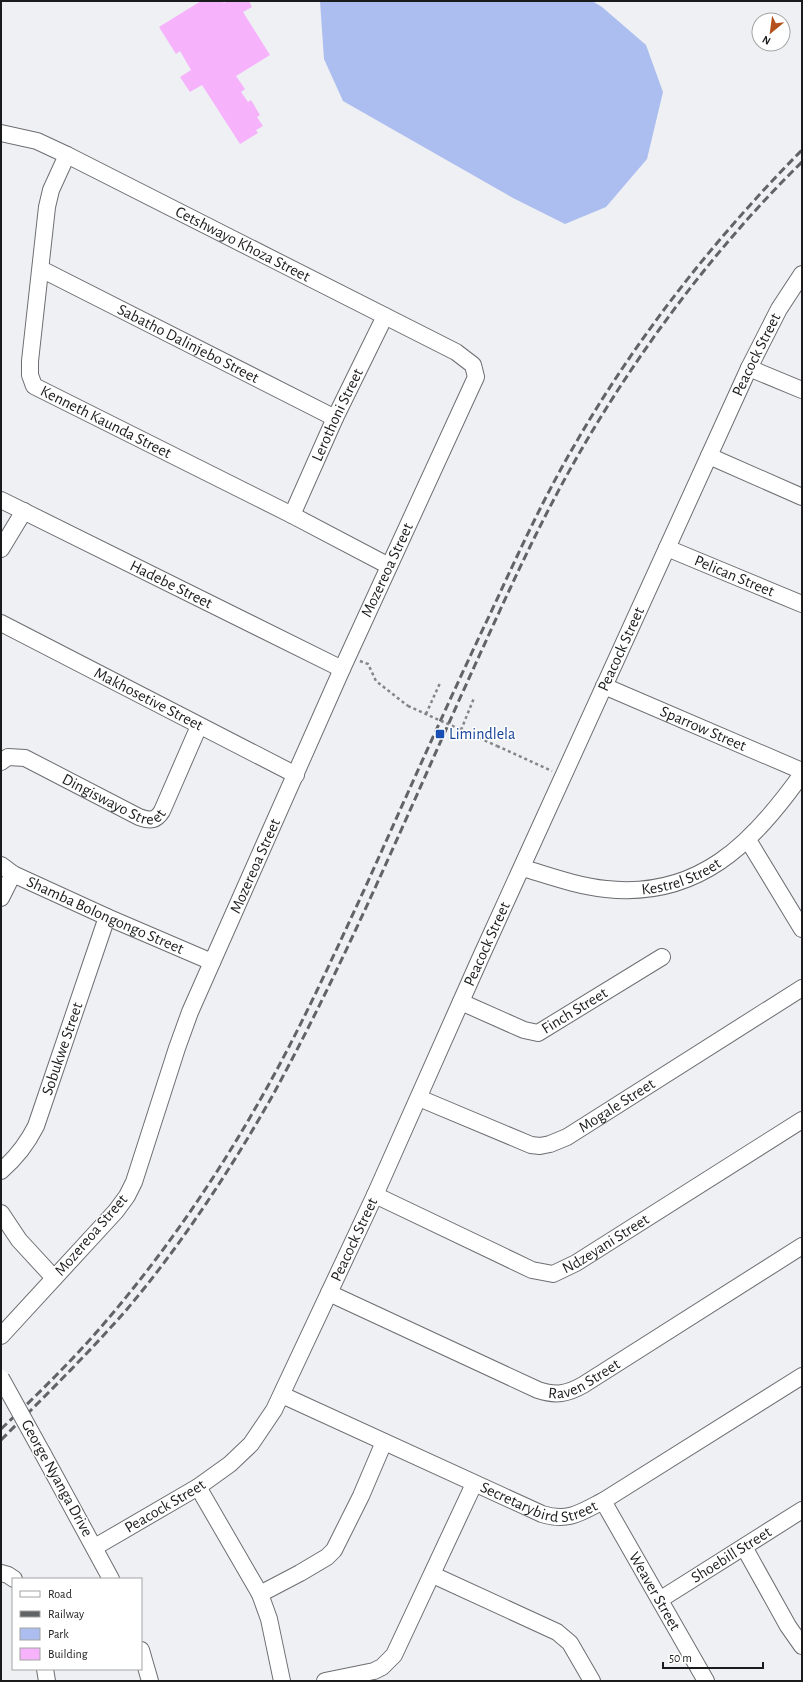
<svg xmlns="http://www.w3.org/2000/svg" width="803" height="1682" font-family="'Alegreya Sans',sans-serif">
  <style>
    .green { fill: #acbdf0 }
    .building { fill: #f6b3fc }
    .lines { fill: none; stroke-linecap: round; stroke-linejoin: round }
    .minor-casing { stroke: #6d6e72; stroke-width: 18 }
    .path { stroke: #838486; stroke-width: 2.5; stroke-dasharray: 3 3; stroke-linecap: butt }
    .minor { stroke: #fff; stroke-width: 16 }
    .rail { stroke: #626365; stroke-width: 3; stroke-dasharray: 8 4; stroke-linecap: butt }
    .minor-bridge-casing { stroke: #6d6e72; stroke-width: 18; stroke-linecap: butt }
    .path-bridge { stroke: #838486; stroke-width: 2.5; stroke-dasharray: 3 3; stroke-linecap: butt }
    .minor-bridge { stroke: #fff; stroke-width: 16 }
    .transit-dot { fill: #1a4fb4; stroke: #fff; stroke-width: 1.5 }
    .labels { text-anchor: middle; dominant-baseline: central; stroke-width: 3; stroke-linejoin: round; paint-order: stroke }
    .street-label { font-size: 16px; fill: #1a1b1c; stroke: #fff }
    .transit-label { font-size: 16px; fill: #164399; stroke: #fff; text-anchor: start }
  </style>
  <rect width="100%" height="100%" fill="#eef0f3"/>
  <path class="green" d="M 592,1 L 602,7 L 646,45 L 663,92 L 647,159 L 606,207 L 565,224 L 513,198 L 343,101 L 324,59 L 320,1 Z"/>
  <path class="building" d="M 201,1 L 222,1 L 224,3 L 227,1 L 249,1 L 252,7 L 243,12 L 270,55 L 236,76 L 245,89 L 241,92 L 248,102 L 251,100 L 260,115 L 257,117 L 263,126 L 256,130 L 258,133 L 240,144 L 202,85 L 190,92 L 180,77 L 191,70 L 180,51 L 176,54 L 159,27 Z"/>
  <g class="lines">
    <g class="minor-casing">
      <g id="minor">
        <path id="s1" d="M 1,133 L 37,141 L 67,155 L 456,352 L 473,365 L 476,377 L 342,669 L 190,1012 L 177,1048 L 134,1182 L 127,1196 L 116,1211 L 1,1336"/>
        <path id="s2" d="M 67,155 L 51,190 L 47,207 L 30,361 L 30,375 L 34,386 L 292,515 L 389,566"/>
        <path id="s3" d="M 41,269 L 335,418"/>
        <path d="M 749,368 L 802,390"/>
        <path d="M 709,456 L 802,497"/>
        <path id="s4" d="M 1,500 L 342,669"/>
        <path id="s5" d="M 292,515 L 335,418 L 385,316"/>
        <path id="s6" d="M 667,548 L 802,604"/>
        <path d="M 1,549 L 24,511"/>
        <path id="s7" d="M 1,623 L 296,775"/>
        <path id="s8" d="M 604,686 L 802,771"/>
        <path id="s9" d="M 1,762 L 8,757 L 25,758 L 139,817 C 150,821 156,821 162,811 L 199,726"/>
        <path d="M 748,840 L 802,929"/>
        <path id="s10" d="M 1,865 L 13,874 L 107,917 L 212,962"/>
        <path id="s11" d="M 523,868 C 550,876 577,886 606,889 C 698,899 752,844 802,774"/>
        <path d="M 1,898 L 13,874"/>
        <path id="s12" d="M 461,1002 L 524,1030 L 538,1033 L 662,957"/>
        <path id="s13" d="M 419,1098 L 531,1145 L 540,1146 L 550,1144 L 567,1137 L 802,988"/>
        <path id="s14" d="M 1,1171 C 16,1158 27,1144 36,1126 L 107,917"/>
        <path id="s15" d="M 375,1195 L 532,1270 L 553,1274 L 576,1263 L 802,1120"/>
        <path d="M 1,1213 L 19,1240 L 54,1278"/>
        <path id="s16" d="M 329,1293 L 538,1390 C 556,1396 567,1394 583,1385 L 802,1246"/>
        <path id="s17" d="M 282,1395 L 542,1514 C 568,1522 580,1513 603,1501 L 802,1376"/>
        <path d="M 43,1454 L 111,1579"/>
        <path d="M 198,1487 L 260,1594 L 269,1619 L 282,1681"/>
        <path id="s18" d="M 603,1501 L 706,1681"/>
        <path id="s19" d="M 95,1547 L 198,1487 L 230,1464 L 251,1444 L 274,1410 L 375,1195 L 479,961 L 749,368 L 779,309 L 802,274"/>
        <path d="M 744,1547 L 788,1626 L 802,1646"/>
        <path d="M 1,1573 L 8,1575 L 14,1579"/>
        <path d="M 433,1575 L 557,1632 L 570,1643 L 592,1681"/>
        <path d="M 260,1594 L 300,1573 L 327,1557 L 334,1550 L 361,1496 L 384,1442"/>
        <path id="s20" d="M 661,1599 L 802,1510"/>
        <path d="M 141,1650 L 150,1681"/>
        <path d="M 45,1669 L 47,1681"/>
        <path d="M 325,1681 L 374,1671 L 382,1667 L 394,1655 L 474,1484"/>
      </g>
    </g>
    <path class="path" d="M 360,661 L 368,664 L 376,681 L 408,706
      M 426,714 L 440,683
      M 461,730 L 474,698
      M 497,746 L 552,771"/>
    <use href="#minor" class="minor"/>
    <path class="rail" d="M 1,1429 C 38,1394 74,1359 107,1320 C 165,1252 216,1178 260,1100 C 299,1032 332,959 365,888 C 407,795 448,702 492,610 C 518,554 543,499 574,446 C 636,338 715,238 802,150
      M 1,1440 C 44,1397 88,1354 128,1308 C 182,1244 233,1166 274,1093 C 349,955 410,808 475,665 C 506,597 536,530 572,466 C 632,359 714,248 802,162"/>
    <g class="minor-bridge-casing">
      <path id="minor-bridge" d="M 1,1378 L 43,1454"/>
    </g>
    <path class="path-bridge" d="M 408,706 L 497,746"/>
    <use href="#minor-bridge" class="minor-bridge"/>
  </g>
  <rect class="transit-dot" x="435" y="729" width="10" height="10" rx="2"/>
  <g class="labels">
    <g class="street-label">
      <text stroke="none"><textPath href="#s1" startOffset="267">Cetshwayo Khoza Street</textPath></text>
      <text stroke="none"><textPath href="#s3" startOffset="165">Sabatho Dalinjebo Street</textPath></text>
      <text stroke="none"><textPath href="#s19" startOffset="1389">Peacock Street</textPath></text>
      <text stroke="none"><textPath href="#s5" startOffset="110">Lerothoni Street</textPath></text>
      <text stroke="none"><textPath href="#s2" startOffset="317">Kenneth Kaunda Street</textPath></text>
      <text transform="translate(387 570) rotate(-65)">Mozereoa Street</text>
      <text stroke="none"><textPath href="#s6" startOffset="73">Pelican Street</textPath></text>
      <text stroke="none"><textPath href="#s4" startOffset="190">Hadebe Street</textPath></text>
      <text stroke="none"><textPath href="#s19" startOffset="1065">Peacock Street</textPath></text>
      <text stroke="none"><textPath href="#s7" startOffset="166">Makhosetive Street</textPath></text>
      <text stroke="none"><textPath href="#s8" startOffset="108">Sparrow Street</textPath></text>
      <text stroke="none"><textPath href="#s9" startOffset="125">Dingiswayo Street</textPath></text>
      <text transform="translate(255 866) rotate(-66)">Mozereoa Street</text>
      <text stroke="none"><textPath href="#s11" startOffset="163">Kestrel Street</textPath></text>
      <text stroke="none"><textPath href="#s10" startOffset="116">Shamba Bolongongo Street</textPath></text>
      <text stroke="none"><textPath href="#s19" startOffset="741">Peacock Street</textPath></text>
      <text stroke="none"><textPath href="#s12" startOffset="126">Finch Street</textPath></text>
      <text stroke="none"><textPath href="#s14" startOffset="139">Sobukwe Street</textPath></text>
      <text stroke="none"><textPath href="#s13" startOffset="218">Mogale Street</textPath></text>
      <text transform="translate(91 1235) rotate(-49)">Mozereoa Street</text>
      <text stroke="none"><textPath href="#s19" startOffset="417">Peacock Street</textPath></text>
      <text stroke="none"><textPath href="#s15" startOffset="256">Ndzeyani Street</textPath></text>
      <text stroke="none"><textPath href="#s16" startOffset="280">Raven Street</textPath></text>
      <text transform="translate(57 1478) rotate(61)">George Nyanga Drive</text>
      <text stroke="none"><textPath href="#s17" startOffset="281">Secretarybird Street</textPath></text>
      <text stroke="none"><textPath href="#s19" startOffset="81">Peacock Street</textPath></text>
      <text stroke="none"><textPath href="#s20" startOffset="83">Shoebill Street</textPath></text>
      <text stroke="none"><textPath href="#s18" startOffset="104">Weaver Street</textPath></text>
    </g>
    <g class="transit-label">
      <text x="449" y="734">Limindlela</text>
    </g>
  </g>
  <rect width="803" height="1682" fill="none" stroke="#1a1b1c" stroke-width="4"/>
  <rect x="12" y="1578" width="130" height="92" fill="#ffffff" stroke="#a3a4a4"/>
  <rect x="20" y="1591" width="20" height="6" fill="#ffffff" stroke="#a3a4a4"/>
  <text x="48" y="1598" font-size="12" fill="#1a1b1c">Road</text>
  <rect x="20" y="1611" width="20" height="6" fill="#626365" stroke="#a3a4a4"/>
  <text x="48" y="1618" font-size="12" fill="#1a1b1c">Railway</text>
  <rect x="20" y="1628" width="20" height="12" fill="#acbdf0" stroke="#a3a4a4"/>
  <text x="48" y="1638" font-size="12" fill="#1a1b1c">Park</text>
  <rect x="20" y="1648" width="20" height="12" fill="#f6b3fc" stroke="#a3a4a4"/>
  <text x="48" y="1658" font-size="12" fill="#1a1b1c">Building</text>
  <g transform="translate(771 32) rotate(209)"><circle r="19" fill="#ffffff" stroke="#a3a4a4"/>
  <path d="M0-3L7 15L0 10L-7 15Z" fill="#b4501b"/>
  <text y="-6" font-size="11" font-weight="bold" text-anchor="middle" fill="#1a1b1c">N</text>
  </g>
  <path d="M663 1662v6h100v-6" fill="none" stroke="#1a1b1c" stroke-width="2"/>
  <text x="669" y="1662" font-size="12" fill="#1a1b1c" stroke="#ffffff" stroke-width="3" paint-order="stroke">50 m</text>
</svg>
